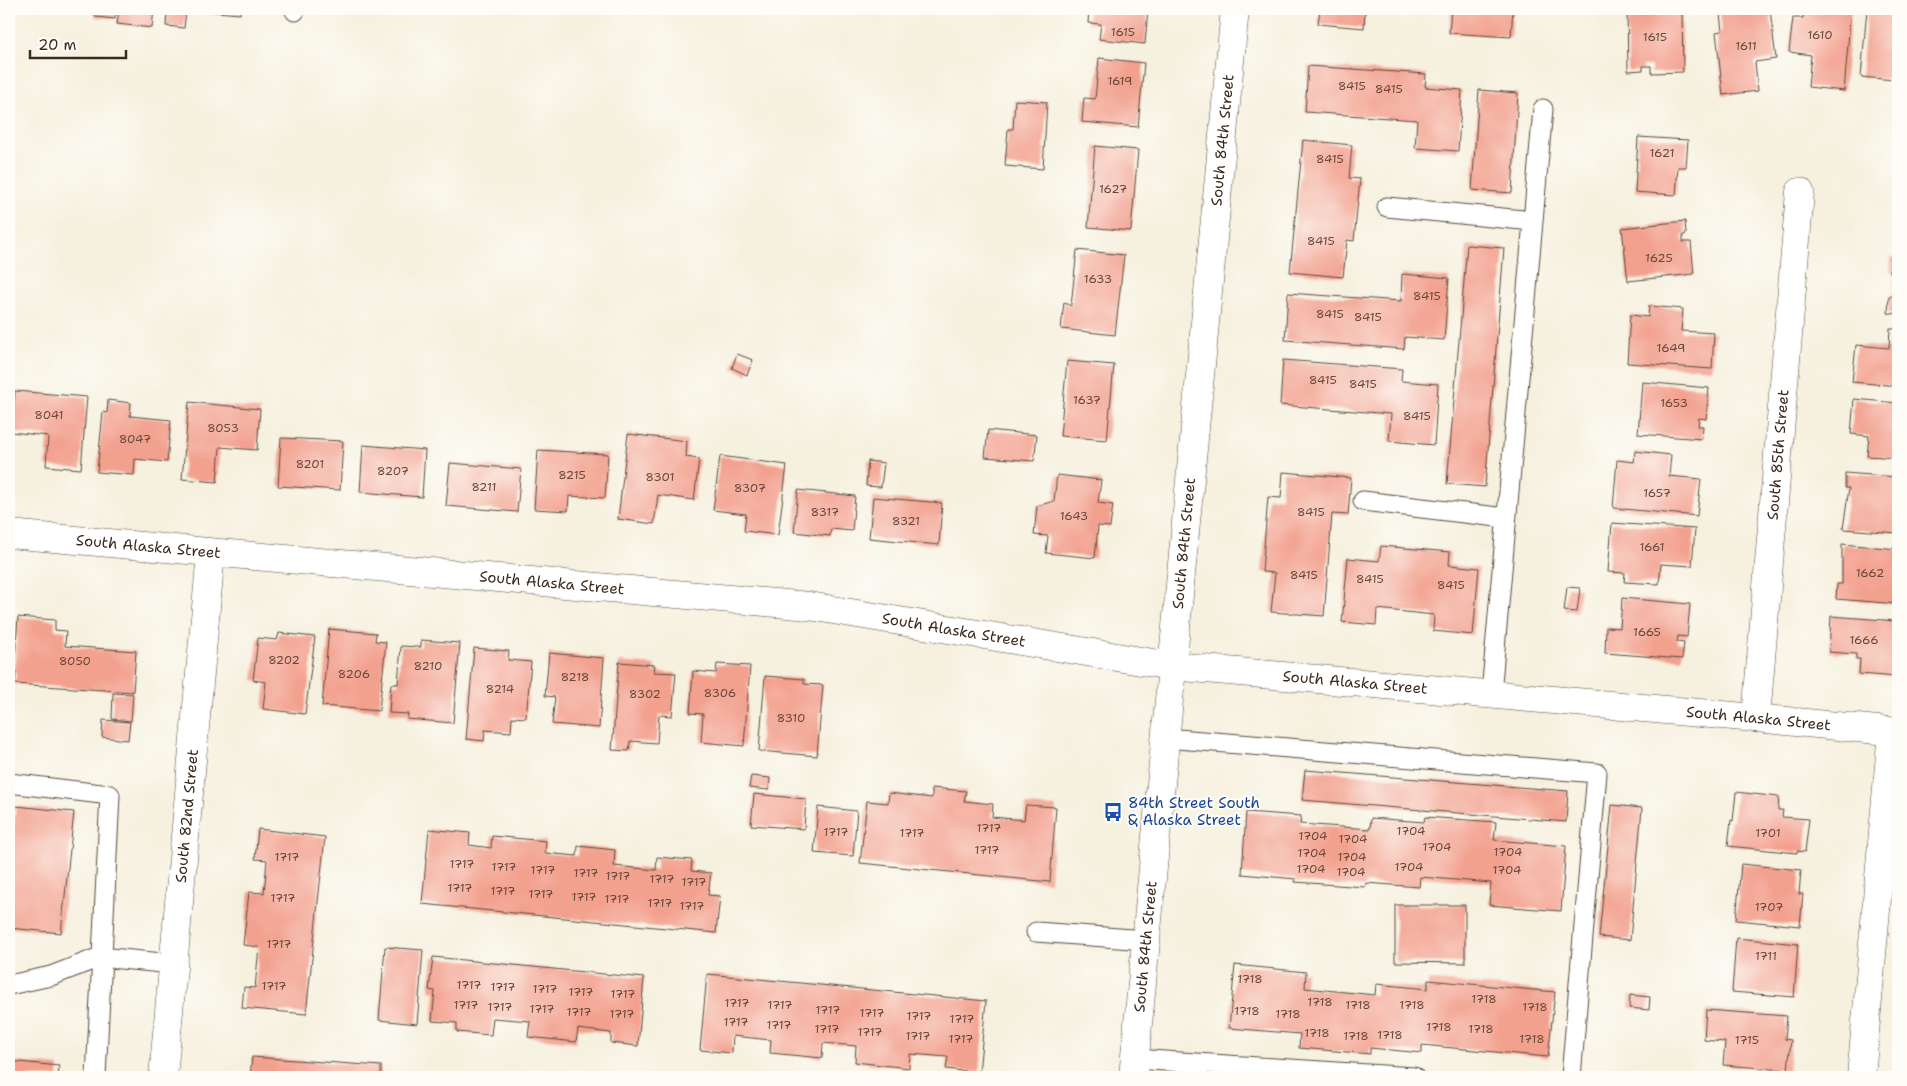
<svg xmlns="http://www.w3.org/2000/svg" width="1907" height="1086" font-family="'Shantell Sans',sans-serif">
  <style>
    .building { fill: #f3a18f }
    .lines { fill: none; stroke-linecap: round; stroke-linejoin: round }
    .service-casing { stroke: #57483b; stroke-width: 21 }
    .minor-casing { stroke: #57483b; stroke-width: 29 }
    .secondary-casing { stroke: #57483b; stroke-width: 29 }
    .service { stroke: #fff; stroke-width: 19 }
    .minor { stroke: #fff; stroke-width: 28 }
    .secondary { stroke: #fff; stroke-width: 28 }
    .labels { text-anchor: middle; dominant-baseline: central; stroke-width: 4; stroke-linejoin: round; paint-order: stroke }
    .number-label { font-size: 12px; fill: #69483a }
    .street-label { font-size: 15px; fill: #3b2a1e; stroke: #fdfcf7 }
    .transit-label { font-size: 15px; fill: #164399; stroke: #fdfcf7; text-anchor: start }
  </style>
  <rect width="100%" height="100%" fill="#fdfcf7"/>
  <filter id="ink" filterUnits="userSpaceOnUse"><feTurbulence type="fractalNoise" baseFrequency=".02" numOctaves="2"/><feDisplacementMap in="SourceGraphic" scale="10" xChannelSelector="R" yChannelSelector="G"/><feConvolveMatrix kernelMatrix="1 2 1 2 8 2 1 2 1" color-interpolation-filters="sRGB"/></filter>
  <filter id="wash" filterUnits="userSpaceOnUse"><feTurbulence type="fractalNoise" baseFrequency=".0096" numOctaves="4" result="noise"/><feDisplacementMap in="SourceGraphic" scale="20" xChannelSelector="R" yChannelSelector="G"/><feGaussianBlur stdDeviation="1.12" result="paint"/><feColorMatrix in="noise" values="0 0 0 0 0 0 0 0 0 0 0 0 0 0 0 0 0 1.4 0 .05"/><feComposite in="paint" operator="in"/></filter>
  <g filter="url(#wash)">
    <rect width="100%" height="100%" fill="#f6f0de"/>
    <g id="blocks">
      <path class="building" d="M 96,9 L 116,9 L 115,19 L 95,17 Z
        M 119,9 L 154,9 L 152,28 L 117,24 Z
        M 193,9 L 240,9 L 240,14 L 193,10 Z
        M 1089,9 L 1148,9 L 1145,44 L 1099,39 L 1101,24 L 1088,23 Z
        M 1320,9 L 1365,9 L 1364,28 L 1318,24 Z
        M 1451,9 L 1513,9 L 1511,37 L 1449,33 Z
        M 1627,9 L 1682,9 L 1683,72 L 1651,73 L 1651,66 L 1643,66 L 1643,70 L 1628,71 Z
        M 1804,9 L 1851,9 L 1844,91 L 1808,87 L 1811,55 L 1789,52 L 1793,18 L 1803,18 Z
        M 1867,9 L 1898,9 L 1898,61 L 1896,61 L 1894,80 L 1861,77 Z
        M 167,10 L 186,12 L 184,28 L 166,26 Z
        M 1770,10 L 1776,59 L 1755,62 L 1758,91 L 1723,95 L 1716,32 L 1722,31 L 1720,14 Z
        M 1099,58 L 1144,63 L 1138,127 L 1082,122 L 1084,98 L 1095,99 Z
        M 1308,66 L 1426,74 L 1425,87 L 1462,90 L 1458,151 L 1415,148 L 1417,120 L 1305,112 Z
        M 1479,90 L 1518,93 L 1512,193 L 1472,190 Z
        M 1015,100 L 1047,102 L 1043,169 L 1005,166 L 1008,129 L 1013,129 Z
        M 1638,137 L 1688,140 L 1686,167 L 1678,167 L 1676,195 L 1635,192 Z
        M 1303,140 L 1352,145 L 1349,178 L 1360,179 L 1354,241 L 1347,240 L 1343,277 L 1290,272 Z
        M 1095,146 L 1138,150 L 1131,231 L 1088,227 Z
        M 1685,221 L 1686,234 L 1683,235 L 1683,242 L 1691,242 L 1694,274 L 1628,281 L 1622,228 Z
        M 1467,245 L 1504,248 L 1485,487 L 1447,484 Z
        M 1077,250 L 1124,255 L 1115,335 L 1061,329 L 1064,302 L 1071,306 Z
        M 1891,257 L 1898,257 L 1898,314 L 1888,313 L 1889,296 L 1893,296 L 1894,273 L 1890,272 Z
        M 1402,274 L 1449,278 L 1444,340 L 1405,337 L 1404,349 L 1285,340 L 1288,293 L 1401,301 Z
        M 1649,306 L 1683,309 L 1681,331 L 1714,333 L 1712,369 L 1627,363 L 1630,315 L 1648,317 Z
        M 1890,328 L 1898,329 L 1898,386 L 1852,382 L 1856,345 L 1889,348 Z
        M 737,354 L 753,360 L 747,375 L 732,368 Z
        M 1283,360 L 1402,369 L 1401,381 L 1438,384 L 1434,445 L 1389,441 L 1391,414 L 1280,405 Z
        M 1067,361 L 1114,365 L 1107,440 L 1060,436 Z
        M 1642,382 L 1709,388 L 1706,419 L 1699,418 L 1698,426 L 1703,426 L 1702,439 L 1638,434 Z
        M 15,391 L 87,397 L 81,469 L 46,466 L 48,436 L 11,432 Z
        M 1854,399 L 1898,403 L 1898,458 L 1867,456 L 1869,436 L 1851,434 Z
        M 108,400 L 131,403 L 130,416 L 171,420 L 167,462 L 135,459 L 134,475 L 97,472 L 103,412 L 107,413 Z
        M 189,402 L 260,409 L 257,450 L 220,447 L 217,482 L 182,479 Z
        M 988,430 L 1037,435 L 1034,461 L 985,457 Z
        M 628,434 L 687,441 L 686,457 L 699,459 L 694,500 L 658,495 L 654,524 L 618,519 Z
        M 281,438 L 343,441 L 340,490 L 278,486 Z
        M 363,445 L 425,450 L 422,497 L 360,492 Z
        M 538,450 L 608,454 L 605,498 L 569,496 L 568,511 L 534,509 Z
        M 1635,451 L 1671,455 L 1669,476 L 1701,479 L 1697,516 L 1613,508 L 1617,460 L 1634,462 Z
        M 720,456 L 787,465 L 778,535 L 744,531 L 746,514 L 713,510 Z
        M 868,461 L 884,463 L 881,487 L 866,486 Z
        M 450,463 L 521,469 L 517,512 L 446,506 Z
        M 1283,472 L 1351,478 L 1348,515 L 1332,514 L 1324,616 L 1271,612 L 1275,573 L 1262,572 L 1268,497 L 1281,498 Z
        M 1845,473 L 1898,477 L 1898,533 L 1843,529 L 1849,488 L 1845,488 Z
        M 1057,475 L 1101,480 L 1098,503 L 1113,505 L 1110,527 L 1098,526 L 1095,558 L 1046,553 L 1048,536 L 1034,535 L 1037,506 L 1054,501 Z
        M 798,490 L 855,496 L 852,531 L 831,529 L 830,536 L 794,532 Z
        M 873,497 L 942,503 L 939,545 L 869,538 Z
        M 1612,523 L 1695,529 L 1692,566 L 1661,564 L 1659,584 L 1624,582 L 1625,573 L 1608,572 Z
        M 1842,544 L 1898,549 L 1898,604 L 1836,599 L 1837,584 L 1842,584 Z
        M 1381,546 L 1450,552 L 1449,565 L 1479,568 L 1473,635 L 1433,631 L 1434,615 L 1377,609 L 1376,625 L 1342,622 L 1348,558 L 1379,561 Z
        M 1567,587 L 1580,588 L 1577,612 L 1564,611 Z
        M 1622,598 L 1690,604 L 1687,637 L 1678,636 L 1677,642 L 1684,643 L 1682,659 L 1605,653 L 1606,627 L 1620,628 Z
        M 1831,616 L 1897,621 L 1898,677 L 1859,674 L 1860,659 L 1856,659 L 1856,654 L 1829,652 Z
        M 18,617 L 55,620 L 55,630 L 66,631 L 65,646 L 136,651 L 133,692 L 15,684 L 16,671 L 14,671 Z
        M 329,629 L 376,633 L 375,641 L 386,642 L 379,711 L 322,706 Z
        M 279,633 L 315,637 L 305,714 L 263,709 L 266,682 L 253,680 L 258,638 L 277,640 Z
        M 421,640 L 460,643 L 453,723 L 407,719 L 408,714 L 389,713 L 391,684 L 398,684 L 401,646 L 421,647 Z
        M 474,648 L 509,651 L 508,660 L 531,662 L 526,718 L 512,717 L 511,732 L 485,730 L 484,741 L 466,739 Z
        M 549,653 L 604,658 L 599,728 L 552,724 L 555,697 L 545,696 Z
        M 619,662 L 655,665 L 654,672 L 676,673 L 672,716 L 659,715 L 657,743 L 630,741 L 629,751 L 612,750 Z
        M 717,664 L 750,666 L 744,746 L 701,742 L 703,714 L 690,713 L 693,671 L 716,673 Z
        M 765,676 L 804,679 L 804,684 L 823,685 L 817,756 L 759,751 Z
        M 113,693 L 133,694 L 131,721 L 112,719 Z
        M 103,720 L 130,722 L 128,740 L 102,737 Z
        M 1305,770 L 1568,791 L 1566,822 L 1302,800 Z
        M 751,776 L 770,778 L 769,790 L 749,788 Z
        M 932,788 L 966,791 L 964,801 L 993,804 L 992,817 L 1024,820 L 1026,805 L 1056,807 L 1050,882 L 860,863 L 867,801 L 888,803 L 889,793 L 932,798 Z
        M 1736,792 L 1779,797 L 1778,810 L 1783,810 L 1782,817 L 1809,819 L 1805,852 L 1797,851 L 1797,853 L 1728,846 L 1731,820 L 1733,821 Z
        M 754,794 L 806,799 L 804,829 L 751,825 Z
        M 1612,805 L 1642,808 L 1630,940 L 1599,937 Z
        M 16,806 L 74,812 L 61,933 L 9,928 L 9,876 Z
        M 818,807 L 857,811 L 853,856 L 814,853 Z
        M 1246,812 L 1301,816 L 1300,824 L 1370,829 L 1371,818 L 1424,822 L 1425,817 L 1496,822 L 1494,840 L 1566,846 L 1561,911 L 1489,905 L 1491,883 L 1420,877 L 1419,887 L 1366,883 L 1365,887 L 1295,882 L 1296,879 L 1242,874 Z
        M 258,829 L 325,837 L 306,1014 L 242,1008 L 244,987 L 255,988 L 259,947 L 243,945 L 249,892 L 264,893 L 267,860 L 255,859 Z
        M 429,829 L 470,833 L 469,845 L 491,848 L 492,836 L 546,841 L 545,853 L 577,856 L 578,846 L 615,850 L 614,866 L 656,870 L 657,857 L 692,860 L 691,871 L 711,873 L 708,895 L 720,896 L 716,933 L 422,904 Z
        M 1741,864 L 1801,870 L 1799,894 L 1803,894 L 1800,926 L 1736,920 Z
        M 1395,905 L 1465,905 L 1465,963 L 1395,962 Z
        M 1736,938 L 1798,944 L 1794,997 L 1732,992 Z
        M 385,947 L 423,950 L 417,1024 L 379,1020 Z
        M 433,957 L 644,978 L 638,1046 L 611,1043 L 611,1033 L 578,1029 L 576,1042 L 528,1037 L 530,1021 L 493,1018 L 491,1035 L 457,1032 L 457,1023 L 432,1021 L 435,991 L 429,990 Z
        M 1235,965 L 1306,972 L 1305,988 L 1375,995 L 1376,984 L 1428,989 L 1428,980 L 1555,992 L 1548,1057 L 1422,1045 L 1422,1053 L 1370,1048 L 1370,1054 L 1299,1048 L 1300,1034 L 1229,1028 Z
        M 707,974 L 986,1001 L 979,1073 L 946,1069 L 948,1057 L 910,1054 L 909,1068 L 855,1062 L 856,1046 L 823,1043 L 822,1058 L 770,1053 L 771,1040 L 733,1036 L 732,1053 L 700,1050 Z
        M 1630,995 L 1650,997 L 1649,1010 L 1629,1008 Z
        M 1706,1010 L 1787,1016 L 1785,1039 L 1791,1040 L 1788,1070 L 1723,1065 L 1725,1042 L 1704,1040 Z
        M 252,1057 L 381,1066 L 381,1077 L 250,1077 Z
        M 9,1061 L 59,1066 L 58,1077 L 9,1077 Z
        M 439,1074 L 470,1076 L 470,1077 L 439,1077 Z"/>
    </g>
  </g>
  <g filter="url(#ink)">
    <use href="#blocks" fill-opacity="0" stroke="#57483b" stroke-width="1"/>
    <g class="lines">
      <g class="service-casing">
        <path id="service" d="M 295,11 L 295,9
          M 1387,207 L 1533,221
          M 1363,501 L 1506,518
          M 1491,694 L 1543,109
          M 1165,738 L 1597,773 L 1571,1077
          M 9,783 L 110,795 L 96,1077
          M 1036,932 L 1146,940
          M 9,985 L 51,976 L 100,957 L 173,964
          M 1134,1059 L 1414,1077"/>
      </g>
      <g class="minor-casing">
        <g id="minor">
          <path id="s1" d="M 9,534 L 809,606 L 1171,666 L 1756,718 L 1898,732"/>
          <path id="s2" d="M 1756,718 L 1800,192"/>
          <path id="s3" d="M 163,1077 L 211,553"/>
          <path d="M 1861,1077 L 1892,732"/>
        </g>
      </g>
      <g class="secondary-casing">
        <g id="secondary">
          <path id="s4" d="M 1133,1077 L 1235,9"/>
        </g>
      </g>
      <use href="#service" class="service"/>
      <use href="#minor" class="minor"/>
      <use href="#secondary" class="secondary"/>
    </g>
  </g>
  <defs>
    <g id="bus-bare" transform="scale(1.5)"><path d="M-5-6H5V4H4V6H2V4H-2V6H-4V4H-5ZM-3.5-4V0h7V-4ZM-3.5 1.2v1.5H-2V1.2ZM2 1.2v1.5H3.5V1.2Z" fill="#1a4fb4" stroke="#fdfcf7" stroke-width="2.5" paint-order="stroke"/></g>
  </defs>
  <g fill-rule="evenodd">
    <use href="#bus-bare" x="1113" y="812"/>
  </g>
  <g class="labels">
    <g class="number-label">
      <text x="1123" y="32">1615</text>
      <text x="1820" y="35">1610</text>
      <text x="1655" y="37">1615</text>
      <text x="1746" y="46">1611</text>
      <text x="1120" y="81">1619</text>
      <text x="1352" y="86">8415</text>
      <text x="1389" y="89">8415</text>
      <text x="1662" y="153">1621</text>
      <text x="1330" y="159">8415</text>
      <text x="1113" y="189">1627</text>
      <text x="1321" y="241">8415</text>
      <text x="1659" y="258">1625</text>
      <text x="1098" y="279">1633</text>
      <text x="1427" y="296">8415</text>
      <text x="1330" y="314">8415</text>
      <text x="1368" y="317">8415</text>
      <text x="1671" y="348">1649</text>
      <text x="1323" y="380">8415</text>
      <text x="1363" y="384">8415</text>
      <text x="1087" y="400">1637</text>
      <text x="1674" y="403">1653</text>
      <text x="49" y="415">8041</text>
      <text x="1417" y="416">8415</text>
      <text x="223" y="428">8053</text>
      <text x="135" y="439">8047</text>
      <text x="310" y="464">8201</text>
      <text x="393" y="471">8207</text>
      <text x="572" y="475">8215</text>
      <text x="660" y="477">8301</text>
      <text x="484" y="487">8211</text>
      <text x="750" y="488">8307</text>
      <text x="1657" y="493">1657</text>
      <text x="825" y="512">8317</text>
      <text x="1311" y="512">8415</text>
      <text x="1074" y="516">1643</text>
      <text x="906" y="521">8321</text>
      <text x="1652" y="547">1661</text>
      <text x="1870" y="573">1662</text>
      <text x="1304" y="575">8415</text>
      <text x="1370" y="579">8415</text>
      <text x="1451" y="585">8415</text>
      <text x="1647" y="632">1665</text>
      <text x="1864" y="640">1666</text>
      <text x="284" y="660">8202</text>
      <text x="75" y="661">8050</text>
      <text x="428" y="666">8210</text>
      <text x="354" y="674">8206</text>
      <text x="575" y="677">8218</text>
      <text x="500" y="689">8214</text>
      <text x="720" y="693">8306</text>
      <text x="645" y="694">8302</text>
      <text x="791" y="718">8310</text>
      <text x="989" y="828">1717</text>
      <text x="1411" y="831">1704</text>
      <text x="836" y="832">1717</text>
      <text x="912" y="833">1717</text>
      <text x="1768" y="833">1701</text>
      <text x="1313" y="836">1704</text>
      <text x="1353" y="839">1704</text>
      <text x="1437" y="847">1704</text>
      <text x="987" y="850">1717</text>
      <text x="1508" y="852">1704</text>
      <text x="1312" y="853">1704</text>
      <text x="287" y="857">1717</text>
      <text x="1352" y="857">1704</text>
      <text x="462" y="864">1717</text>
      <text x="504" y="867">1717</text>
      <text x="1409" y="867">1704</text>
      <text x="1311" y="869">1704</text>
      <text x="543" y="870">1717</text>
      <text x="1507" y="870">1704</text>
      <text x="1351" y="872">1704</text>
      <text x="586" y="873">1717</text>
      <text x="618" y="876">1717</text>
      <text x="662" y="879">1717</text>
      <text x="694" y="882">1717</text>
      <text x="460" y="888">1717</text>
      <text x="503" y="891">1717</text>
      <text x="541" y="894">1717</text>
      <text x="584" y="897">1717</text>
      <text x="283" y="898">1717</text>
      <text x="617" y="899">1717</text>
      <text x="660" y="903">1717</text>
      <text x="692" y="906">1717</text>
      <text x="1769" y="907">1707</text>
      <text x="279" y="944">1717</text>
      <text x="1766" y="956">1711</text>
      <text x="1250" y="979">1718</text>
      <text x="469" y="985">1717</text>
      <text x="274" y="986">1717</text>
      <text x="503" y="987">1717</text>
      <text x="545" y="989">1717</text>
      <text x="581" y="992">1717</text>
      <text x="623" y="994">1717</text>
      <text x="1484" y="999">1718</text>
      <text x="1320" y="1002">1718</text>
      <text x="737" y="1003">1717</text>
      <text x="466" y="1005">1717</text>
      <text x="780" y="1005">1717</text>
      <text x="1358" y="1005">1718</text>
      <text x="1412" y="1005">1718</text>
      <text x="500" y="1007">1717</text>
      <text x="1535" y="1007">1718</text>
      <text x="542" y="1009">1717</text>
      <text x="828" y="1010">1717</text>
      <text x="1247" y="1011">1718</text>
      <text x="579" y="1012">1717</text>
      <text x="872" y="1013">1717</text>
      <text x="622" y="1014">1717</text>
      <text x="1288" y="1014">1718</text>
      <text x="919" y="1016">1717</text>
      <text x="962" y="1019">1717</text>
      <text x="736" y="1022">1717</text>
      <text x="779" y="1025">1717</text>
      <text x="1439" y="1027">1718</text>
      <text x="827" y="1029">1717</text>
      <text x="1481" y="1029">1718</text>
      <text x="870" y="1032">1717</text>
      <text x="1317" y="1033">1718</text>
      <text x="1390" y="1035">1718</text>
      <text x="918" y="1036">1717</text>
      <text x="1356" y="1036">1718</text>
      <text x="961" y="1039">1717</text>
      <text x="1532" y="1039">1718</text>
      <text x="1747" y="1040">1715</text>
    </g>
    <g class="street-label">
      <text stroke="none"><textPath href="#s4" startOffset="941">South 84th Street</textPath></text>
      <text stroke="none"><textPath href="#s2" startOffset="264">South 85th Street</textPath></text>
      <text stroke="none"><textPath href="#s4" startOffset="536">South 84th Street</textPath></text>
      <text stroke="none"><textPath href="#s1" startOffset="140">South Alaska Street</textPath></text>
      <text stroke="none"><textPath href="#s1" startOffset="545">South Alaska Street</textPath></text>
      <text stroke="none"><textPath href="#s1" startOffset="950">South Alaska Street</textPath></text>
      <text stroke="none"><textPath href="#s1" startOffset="1355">South Alaska Street</textPath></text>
      <text stroke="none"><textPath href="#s1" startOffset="1760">South Alaska Street</textPath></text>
      <text stroke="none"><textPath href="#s3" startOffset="262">South 82nd Street</textPath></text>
      <text stroke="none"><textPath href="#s4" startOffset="131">South 84th Street</textPath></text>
    </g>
    <g class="transit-label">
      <text x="1128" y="803">84th Street South<tspan x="1128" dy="17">&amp; Alaska Street</tspan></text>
    </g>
  </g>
  <rect width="1907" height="1086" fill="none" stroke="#fdfcf7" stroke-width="30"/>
  <path d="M30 50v8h96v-8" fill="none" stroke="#3b2a1e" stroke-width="2.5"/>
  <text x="38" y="50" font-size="15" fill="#3b2a1e" stroke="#fdfcf7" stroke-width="4" paint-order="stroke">20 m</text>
</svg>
